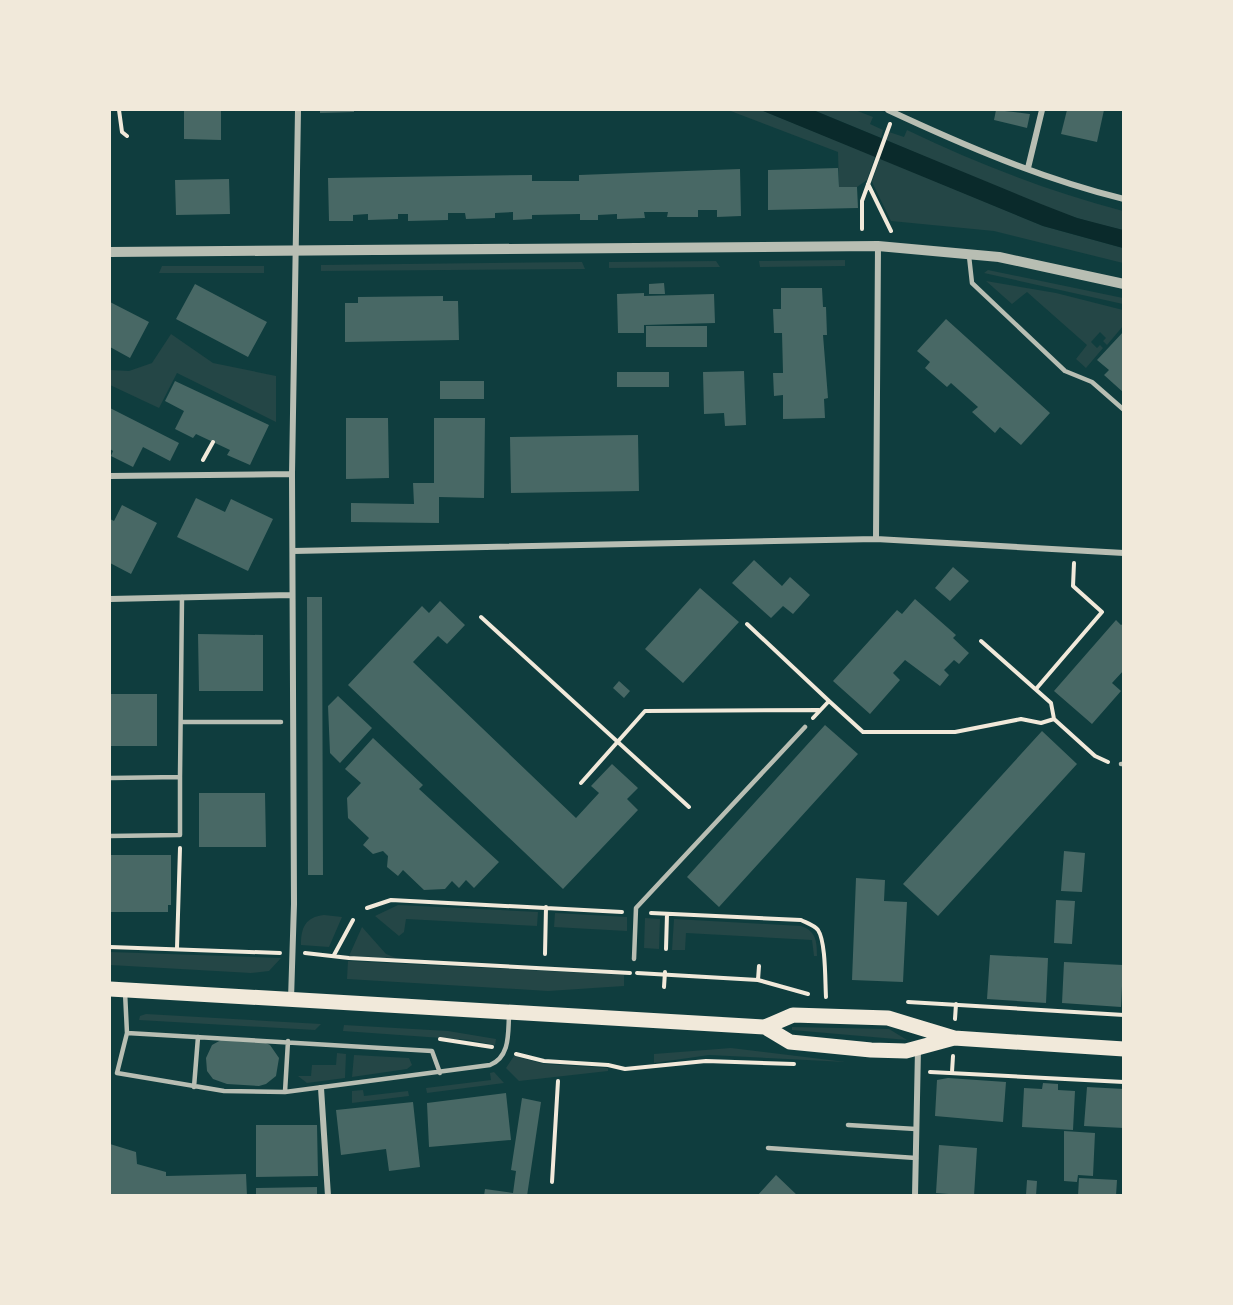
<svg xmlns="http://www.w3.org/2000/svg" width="1233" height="1305" font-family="'Open Sans',sans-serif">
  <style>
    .green { fill: #244646 }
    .water { fill: #0a2a2b }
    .building { fill: #486865 }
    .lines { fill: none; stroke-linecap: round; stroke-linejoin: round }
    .path { stroke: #f1e9da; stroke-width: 4 }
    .service { stroke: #b8beb3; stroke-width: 4.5 }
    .minor { stroke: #b8beb3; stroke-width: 6 }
    .tertiary { stroke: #b8beb3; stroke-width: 10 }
    .primary { stroke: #f1e9da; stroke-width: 15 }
  </style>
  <rect width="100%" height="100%" fill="#0f3d3e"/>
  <path class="green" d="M 728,110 L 761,110 L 875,156 L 867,180 L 857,187 L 839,187 L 838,152 Z
    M 813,110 L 855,110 L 873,117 L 870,124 L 883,130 L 881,138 Z
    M 907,130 C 976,163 1049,192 1123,211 L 1123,230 C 1041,213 963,172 886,140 L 889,132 L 904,137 Z
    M 880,158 L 1043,226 L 1123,248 L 1123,263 L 994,231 L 891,221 L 872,182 Z
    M 845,260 L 845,266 L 760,267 L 759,261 Z
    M 716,261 L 720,267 L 609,268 L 609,262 Z
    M 582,262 L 585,269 L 321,271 L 321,265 Z
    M 162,266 L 264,266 L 264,273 L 159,273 Z
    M 988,270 L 1123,298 L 1123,304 L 984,273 Z
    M 986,281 L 1056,293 L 1123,310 L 1123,326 L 1107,345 L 1103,341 L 1106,338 L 1100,332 L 1091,342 L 1097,348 L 1100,345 L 1103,348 L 1086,368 L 1076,359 L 1087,345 L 1027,292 L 1012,304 Z
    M 171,334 L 213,363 L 276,376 L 276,422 L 177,373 L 159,408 L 110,385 L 110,370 L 129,371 L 152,363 Z
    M 398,905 L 538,912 L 537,926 L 406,919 L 404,932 L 399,936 L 375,916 Z
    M 555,913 L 627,917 L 627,931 L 554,927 Z
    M 324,915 L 342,917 L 329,947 L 301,945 C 301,928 305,917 324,915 Z
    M 645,918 L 660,919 L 659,949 L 644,948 Z
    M 674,919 L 801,926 C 816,931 817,941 817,956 L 814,956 L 812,940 L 686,933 L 685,950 L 672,950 Z
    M 362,927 L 386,954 L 396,958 L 349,956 Z
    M 110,952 L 281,958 L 269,971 L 251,973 L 110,965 Z
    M 348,961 L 624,975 L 624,986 L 548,991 L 347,979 Z
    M 146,1014 L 321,1024 L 315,1030 L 139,1020 L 140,1016 Z
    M 344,1025 L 448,1031 L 496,1039 L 495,1045 L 470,1040 L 343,1031 Z
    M 792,1027 L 889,1029 L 907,1040 L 792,1030 Z
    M 731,1048 L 846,1062 L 709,1055 L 654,1063 L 654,1054 Z
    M 337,1053 L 346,1054 L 345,1078 L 307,1083 L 298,1076 L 311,1076 L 312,1065 L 336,1065 Z
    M 354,1055 L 409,1058 L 412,1065 L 407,1069 L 352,1077 Z
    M 514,1056 L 544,1064 L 608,1068 L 608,1071 L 519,1081 L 506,1068 Z
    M 494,1072 L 504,1083 L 427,1093 L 426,1088 L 491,1080 L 490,1073 Z
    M 363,1090 L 364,1096 L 408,1091 L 409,1096 L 352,1103 L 352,1091 Z"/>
  <path class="water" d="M 761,110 L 813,110 L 1041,204 L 1077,218 L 1123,230 L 1123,248 L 1043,226 Z"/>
  <path class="building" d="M 184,110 L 221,110 L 221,140 L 184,139 Z
    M 320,110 L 354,110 L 354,112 L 320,113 Z
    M 996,110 L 1030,114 L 1027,128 L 994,120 Z
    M 1067,110 L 1104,110 L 1097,142 L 1061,134 Z
    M 838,168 L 839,187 L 857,187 L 858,208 L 768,210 L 768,170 Z
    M 740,169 L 741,216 L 717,217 L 717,210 L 698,210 L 698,217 L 667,217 L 668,212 L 644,212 L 645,218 L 617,219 L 617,214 L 598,215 L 598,220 L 580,220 L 580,214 L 532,215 L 532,219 L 513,220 L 513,212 L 495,213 L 495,218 L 466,219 L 465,213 L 448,213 L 448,220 L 408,221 L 408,214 L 398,214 L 398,219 L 368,220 L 368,214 L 353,215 L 353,221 L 329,221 L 328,178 L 532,175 L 532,181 L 579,181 L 579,175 Z
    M 229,179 L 230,214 L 176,215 L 175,180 Z
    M 664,283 L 665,294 L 649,294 L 649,284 Z
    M 195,284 L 267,322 L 248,357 L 176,319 Z
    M 781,288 L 822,288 L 823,307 L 826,307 L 827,335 L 823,335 L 828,398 L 824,399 L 825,418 L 783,419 L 783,395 L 774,396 L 773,373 L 783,373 L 782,333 L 774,333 L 773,309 L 781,309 Z
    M 644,293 L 644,296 L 714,294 L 715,323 L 644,325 L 644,333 L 618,333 L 617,294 Z
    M 443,296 L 443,301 L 458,301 L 459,340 L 345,342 L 345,303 L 358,303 L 358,297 Z
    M 110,302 L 149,322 L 130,358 L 110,347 Z
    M 946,319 L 1050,413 L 1021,445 L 1000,427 L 995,433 L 972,412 L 978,407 L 951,383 L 947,387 L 925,368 L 930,362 L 917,351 Z
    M 646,326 L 707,326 L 707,347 L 646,347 Z
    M 1124,331 L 1124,393 L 1104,375 L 1109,370 L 1097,360 Z
    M 744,371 L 746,425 L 725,426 L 724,413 L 704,414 L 703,372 Z
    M 617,372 L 669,372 L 669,387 L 617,387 Z
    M 175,381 L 269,425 L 250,465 L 227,455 L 230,450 L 196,434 L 193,438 L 175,429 L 184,411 L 165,401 Z
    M 440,381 L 484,381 L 484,399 L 440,399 Z
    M 110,408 L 179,443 L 170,461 L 143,447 L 133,467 L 111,456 L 113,451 L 110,449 Z
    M 346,418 L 388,418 L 389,478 L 346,479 Z
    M 434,418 L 485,418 L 484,498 L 439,497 L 439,523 L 351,522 L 351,503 L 414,504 L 413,483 L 434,483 Z
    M 638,435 L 639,491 L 511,493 L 510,437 Z
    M 196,498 L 225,512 L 231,499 L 273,519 L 248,571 L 177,537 Z
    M 122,505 L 157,523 L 131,574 L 110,563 L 110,519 L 114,521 Z
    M 754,560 L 782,586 L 790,577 L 810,595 L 793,614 L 783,606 L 771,618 L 732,583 Z
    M 953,567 L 969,581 L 950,601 L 935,588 Z
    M 700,588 L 739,622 L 683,683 L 645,649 Z
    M 307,597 L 322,597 L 323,875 L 308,875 Z
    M 915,599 L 956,635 L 953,638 L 969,653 L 959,664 L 954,660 L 944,670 L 949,675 L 940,686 L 905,660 L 893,673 L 900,680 L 870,714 L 833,681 L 897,610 L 902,614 Z
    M 440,601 L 465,625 L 447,644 L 438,636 L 413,662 L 576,818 L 599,793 L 591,786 L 612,764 L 638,788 L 627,799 L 638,810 L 563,889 L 348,685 L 422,606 L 429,613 Z
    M 1116,620 L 1121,625 L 1124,623 L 1124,670 L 1112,683 L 1121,691 L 1092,724 L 1054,691 Z
    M 198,634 L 263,635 L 263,691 L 199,691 Z
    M 619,681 L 630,691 L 624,698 L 613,688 Z
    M 110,694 L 157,694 L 157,746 L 110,746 Z
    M 338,696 L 372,728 L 340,763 L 330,753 L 328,706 Z
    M 825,725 L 858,754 L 719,907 L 687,877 Z
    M 1042,731 L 1077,764 L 938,916 L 903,884 Z
    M 373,738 L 423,785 L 419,789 L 499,862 L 474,888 L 466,880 L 459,888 L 452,881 L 445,889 L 424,890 L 403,870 L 398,876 L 387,867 L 388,856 L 383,851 L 373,854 L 363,845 L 369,838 L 348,818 L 347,798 L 361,783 L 345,769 Z
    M 199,793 L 265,793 L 266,847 L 199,847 Z
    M 1064,851 L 1085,853 L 1082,892 L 1061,891 Z
    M 110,855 L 171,855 L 171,905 L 168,905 L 168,912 L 110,912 Z
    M 856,878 L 885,880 L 884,901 L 907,902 L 903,982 L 852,980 Z
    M 1056,900 L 1075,901 L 1072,944 L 1054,943 Z
    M 990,955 L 1048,958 L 1046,1003 L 987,999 Z
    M 1064,962 L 1123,965 L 1121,1007 L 1062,1003 Z
    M 221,1040 L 266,1043 L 270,1045 L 279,1058 L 276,1076 L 266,1084 L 259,1086 L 227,1084 L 213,1079 L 207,1071 L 206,1058 L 212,1045 Z
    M 948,1078 L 1006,1082 L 1003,1122 L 935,1116 L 937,1080 Z
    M 1043,1083 L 1058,1084 L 1058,1090 L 1075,1091 L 1073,1130 L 1022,1127 L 1024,1088 L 1042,1089 Z
    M 1087,1087 L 1124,1089 L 1124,1128 L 1084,1126 Z
    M 506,1093 L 511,1140 L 429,1147 L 427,1103 Z
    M 522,1098 L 541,1102 L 527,1196 L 484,1196 L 485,1189 L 513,1193 L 516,1171 L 511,1170 Z
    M 413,1102 L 420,1167 L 389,1171 L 386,1149 L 341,1155 L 336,1110 Z
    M 256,1125 L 317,1125 L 318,1176 L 256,1177 Z
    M 1064,1131 L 1095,1133 L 1093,1176 L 1078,1175 L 1077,1182 L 1064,1181 Z
    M 110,1144 L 136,1152 L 137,1164 L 166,1172 L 166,1176 L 246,1174 L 247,1196 L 110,1196 Z
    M 939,1145 L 977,1148 L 974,1196 L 936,1193 Z
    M 776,1175 L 798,1196 L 757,1196 Z
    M 1079,1178 L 1117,1180 L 1116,1196 L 1078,1196 Z
    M 1027,1180 L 1037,1181 L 1036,1196 L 1026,1195 Z
    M 317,1187 L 317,1196 L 256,1196 L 256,1188 Z"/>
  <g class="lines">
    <path class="path" d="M 119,110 L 122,132 L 127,136
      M 868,184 L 891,231
      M 862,229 L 862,201 L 890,124
      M 203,460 L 213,442
      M 481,617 L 689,807
      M 747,624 L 829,701
      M 981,641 L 1051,703 L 1054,719 L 1095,756 L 1108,762
      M 1036,689 L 1102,612 L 1073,586 L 1074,563
      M 813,718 L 829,701 L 863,732 L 955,732 L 1021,719 L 1041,723 L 1054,719
      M 581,783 L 645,711 L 819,710
      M 367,908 L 391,900 L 622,912
      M 651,913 L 801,920 C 807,923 814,925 818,930 C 826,942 825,982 826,997
      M 110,947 L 280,953
      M 177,948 L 180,848
      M 666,949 L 667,914
      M 305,953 L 349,958 L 630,973
      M 545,954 L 546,907
      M 334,955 L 353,920
      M 637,973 L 758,980 L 808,994
      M 758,980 L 759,966
      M 664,987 L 665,972
      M 908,1002 L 1124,1015
      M 955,1019 L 956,1004
      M 440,1039 L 492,1047
      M 516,1054 L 544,1061 L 608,1065 L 625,1069 L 706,1061 L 794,1064
      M 930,1072 L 1124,1082
      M 952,1072 L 953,1056
      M 552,1182 L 558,1081"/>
    <path class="service" d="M 969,256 L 972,283 L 1065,371 L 1092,382 L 1124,410
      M 181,722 L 281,722
      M 1121,764 L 1124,764
      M 110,778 L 180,777 L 182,597
      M 110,836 L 180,835 L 180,777
      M 634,959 L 636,908 L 805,727
      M 125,992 L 127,1033 L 432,1051 L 440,1073
      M 127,1033 L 117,1073 L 224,1091 L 285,1092 L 490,1065 C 510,1057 508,1034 509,1016
      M 194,1087 L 198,1037
      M 285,1092 L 288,1041
      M 848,1125 L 916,1129
      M 768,1148 L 916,1158"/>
    <path class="minor" d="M 888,110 C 963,145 1042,179 1124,199
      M 1028,168 L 1042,110
      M 110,476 L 292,474
      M 876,539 L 1124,553
      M 293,551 L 876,539 L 878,246
      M 110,599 L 292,595
      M 291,999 L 294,904 L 292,474 L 298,110
      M 321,1088 L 328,1196
      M 915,1196 L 918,1049"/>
    <path class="tertiary" d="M 110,252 L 878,246 L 999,257 L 1124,284"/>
    <path class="primary" d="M 110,989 L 765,1027 L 793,1015 L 888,1018 L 954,1038 L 1124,1049
      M 765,1027 L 790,1042 L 871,1050 L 906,1051 L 954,1038"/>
  </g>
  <rect width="1233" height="1305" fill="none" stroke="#f1e9da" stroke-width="222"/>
</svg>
